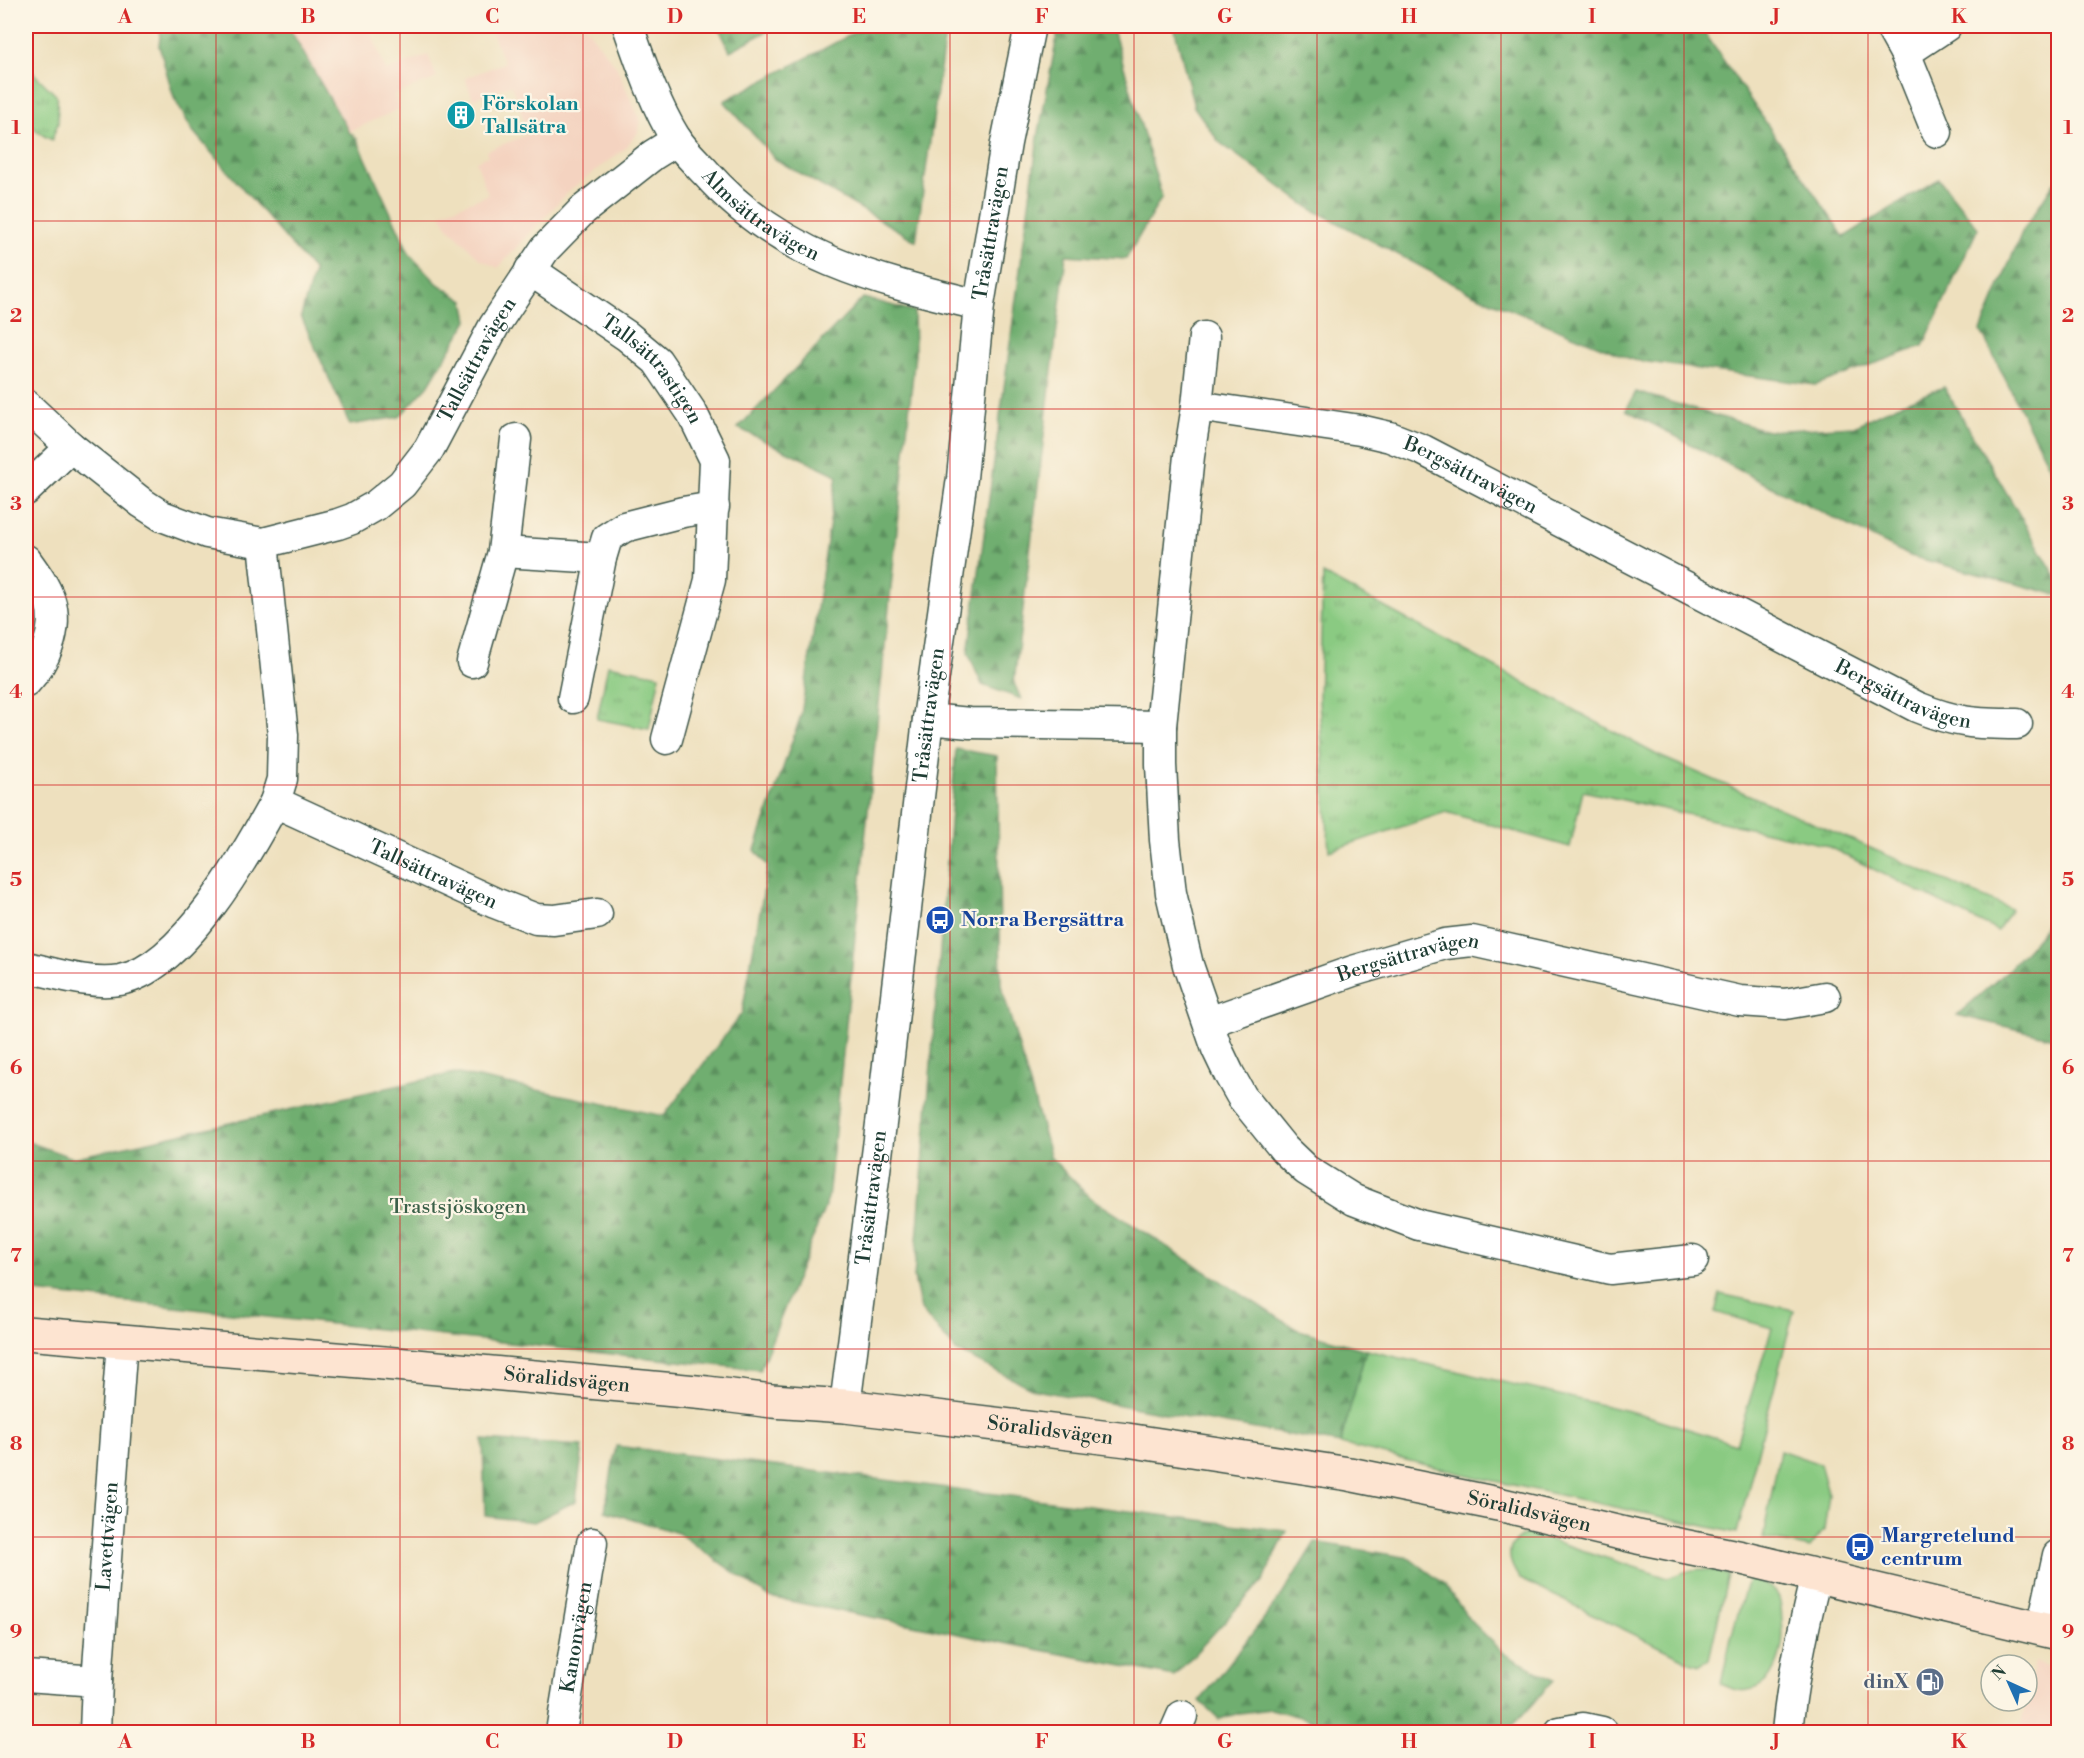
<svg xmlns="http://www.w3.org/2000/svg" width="2084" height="1758" font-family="'Libre Bodoni',serif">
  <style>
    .built { fill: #f4d3c0 }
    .grass { fill: #8aca82; stroke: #54845b; stroke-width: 1.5 }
    .forest { fill: url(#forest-firs); stroke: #477652; stroke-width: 1.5 }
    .park { fill: url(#park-tufts); stroke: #54845b; stroke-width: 1.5 }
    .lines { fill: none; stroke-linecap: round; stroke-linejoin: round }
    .street-casing { stroke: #3e5549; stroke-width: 33 }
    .secondary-casing { stroke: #3e5549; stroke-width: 36 }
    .street { stroke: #fff; stroke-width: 30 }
    .secondary { stroke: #fde4d1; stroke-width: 33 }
    .grid { fill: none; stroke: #d62828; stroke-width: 1.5; stroke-opacity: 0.55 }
    .labels { text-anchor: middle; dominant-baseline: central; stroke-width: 4.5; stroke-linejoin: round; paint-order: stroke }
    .culture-label { font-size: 20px; font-weight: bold; fill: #0d838f; stroke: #fcf5e5; text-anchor: start }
    .street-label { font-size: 20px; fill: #1f3d34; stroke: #fcf5e5 }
    .transit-label { font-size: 20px; font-weight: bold; fill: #164399; stroke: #fcf5e5; text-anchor: start }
    .park-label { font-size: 20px; fill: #3a6048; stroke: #fcf5e5 }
    .service-label { font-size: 20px; font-weight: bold; fill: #4e5e75; stroke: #fcf5e5; text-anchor: end }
    .neatline { fill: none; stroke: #d62828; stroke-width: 2 }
    .grid-label { font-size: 20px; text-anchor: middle; font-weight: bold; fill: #d62828 }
  </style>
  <defs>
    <pattern id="forest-firs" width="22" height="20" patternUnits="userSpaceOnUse" patternTransform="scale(1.5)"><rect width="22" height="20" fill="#6fae70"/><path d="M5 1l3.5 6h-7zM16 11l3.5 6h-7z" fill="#5b8f5d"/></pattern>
    <pattern id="park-tufts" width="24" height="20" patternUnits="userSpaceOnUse" patternTransform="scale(1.5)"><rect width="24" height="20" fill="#8aca82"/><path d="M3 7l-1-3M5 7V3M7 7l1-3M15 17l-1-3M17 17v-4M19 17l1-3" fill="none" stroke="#70a56b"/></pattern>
  </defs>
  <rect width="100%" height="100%" fill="#fcf5e5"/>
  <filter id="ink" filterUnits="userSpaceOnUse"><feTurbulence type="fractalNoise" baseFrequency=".0167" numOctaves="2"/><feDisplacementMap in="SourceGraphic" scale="12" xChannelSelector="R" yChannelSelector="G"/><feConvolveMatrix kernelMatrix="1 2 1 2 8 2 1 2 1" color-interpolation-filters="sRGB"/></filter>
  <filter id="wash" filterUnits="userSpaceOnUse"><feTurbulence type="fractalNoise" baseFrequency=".008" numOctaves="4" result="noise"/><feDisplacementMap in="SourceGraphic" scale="24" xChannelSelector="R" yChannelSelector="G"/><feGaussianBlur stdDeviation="1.35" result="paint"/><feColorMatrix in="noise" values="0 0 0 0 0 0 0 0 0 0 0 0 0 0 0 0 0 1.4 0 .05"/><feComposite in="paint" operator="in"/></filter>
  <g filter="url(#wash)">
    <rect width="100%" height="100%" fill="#eee0be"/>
    <path class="built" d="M 288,26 L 357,26 L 358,28 L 369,26 L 386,71 L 428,55 L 437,78 L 394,95 L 399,109 L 349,132 Z
      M 489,26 L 585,26 L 616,66 L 641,122 L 637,134 L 623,150 L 570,190 L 498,268 L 480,259 L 446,225 L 441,213 L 488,195 L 476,161 L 488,156 L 486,151 L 529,134 L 511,85 L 473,99 L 465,78 L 504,63 Z
      M 2035,1662 L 2058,1669 L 2058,1732 L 2019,1732 Z"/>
    <path class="grass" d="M 1720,1294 L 1794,1310 L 1737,1533 L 1476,1477 L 1340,1444 L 1366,1350 L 1641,1414 L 1736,1444 L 1772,1328 L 1715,1312 Z
      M 1780,1450 L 1820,1464 L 1829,1495 L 1824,1530 L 1810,1548 L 1763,1538 Z
      M 1529,1533 L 1668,1578 C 1692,1568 1703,1566 1728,1575 L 1709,1659 L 1700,1665 L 1691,1662 L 1520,1579 C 1506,1560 1504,1543 1529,1533 Z
      M 1748,1579 C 1758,1582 1770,1584 1777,1594 C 1782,1600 1781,1613 1782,1621 C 1785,1646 1778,1685 1748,1690 C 1739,1692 1730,1688 1721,1684 L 1731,1638 Z"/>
    <path class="forest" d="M 161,26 L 288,26 L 349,132 L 357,139 L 410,255 L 438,284 L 464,301 L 468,320 L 428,386 L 399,417 L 350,425 L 301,316 L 314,271 L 192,130 L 174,98 L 159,46 Z
      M 718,26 L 777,26 L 730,51 Z
      M 867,26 L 939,26 L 945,34 L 916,241 L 775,159 L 724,101 Z
      M 1059,26 L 1112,26 L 1162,197 L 1126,259 L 1066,255 L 1014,683 L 1021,699 L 982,685 L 968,653 L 1038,137 Z
      M 1174,26 L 1700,26 L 1844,237 L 1939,179 L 1978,228 L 1923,346 L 1816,385 L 1633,360 L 1473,294 L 1308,207 L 1219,142 L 1194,107 Z
      M 2058,179 L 2058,484 L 1981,331 L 2022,232 L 2053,184 Z
      M 863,298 L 914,311 L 915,354 L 828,1199 L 760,1370 L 26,1291 L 26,1141 L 73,1158 L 454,1073 L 664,1116 L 742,1013 L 768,866 L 755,850 L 801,715 L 837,475 L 738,428 Z
      M 1944,387 L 2058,580 L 2058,595 L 1910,556 L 1754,478 L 1626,410 L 1636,392 L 1768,431 L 1854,426 L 1895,406 Z
      M 956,749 L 997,756 L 1001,985 L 1051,1158 L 1092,1199 L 1296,1329 L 1366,1350 L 1340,1444 L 1035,1390 L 956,1351 L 921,1310 L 914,1278 Z
      M 2058,898 L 2058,1039 L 1957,1015 L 2008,970 L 2040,935 Z
      M 483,1440 L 583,1446 L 576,1501 L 534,1522 L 485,1516 Z
      M 616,1446 L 1287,1531 L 1263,1580 L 1174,1676 L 769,1597 L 678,1533 L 605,1511 Z
      M 1315,1542 L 1410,1558 L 1444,1584 L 1469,1619 L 1506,1655 L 1554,1680 L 1507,1732 L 1355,1732 L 1271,1709 L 1240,1713 L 1219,1719 L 1200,1701 L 1282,1595 Z"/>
    <path class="park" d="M 26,66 L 57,96 L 58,123 L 52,140 C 17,125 25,98 26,66 Z
      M 1323,574 L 1657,755 L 2011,909 L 1998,931 L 1825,845 L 1583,791 L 1570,847 L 1446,812 L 1329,851 L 1319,700 Z
      M 608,665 L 660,675 L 649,729 L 597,719 Z"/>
  </g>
  <g filter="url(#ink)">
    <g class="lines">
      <g class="street-casing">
        <g id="street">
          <path id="s1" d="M 628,26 C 641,63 655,105 676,139 C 684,151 696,162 706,173 C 780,257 874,280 979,305"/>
          <path d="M 1890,26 L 1905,53 L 1937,132"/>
          <path d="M 1905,53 L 1946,26"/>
          <path id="s2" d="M 530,270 L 627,336 L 657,361 L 692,413 L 715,460 L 710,580 L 667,739"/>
          <path id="s3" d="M 26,405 L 71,447 L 142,503 L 162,516 L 207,533 L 263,543 L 338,524 L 352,519 L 375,506 L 402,484 L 429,449 L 494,326 L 545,249 L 583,210 L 653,155 L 677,140"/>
          <path d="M 1197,406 L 1204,337"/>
          <path d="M 26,490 L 71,447"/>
          <path id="s4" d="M 263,543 L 283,735 L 282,779 L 275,802 L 495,903 L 536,919 L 554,920 L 597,914"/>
          <path d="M 503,552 L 516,439"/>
          <path d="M 26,560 C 47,589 61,609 48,646 C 43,661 36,671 26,682"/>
          <path d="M 472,662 L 503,552 L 601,558"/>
          <path d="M 573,698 L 601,558 L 607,538 L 624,527 L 683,512 L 714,507"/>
          <path id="s5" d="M 928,719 L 970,723 L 1161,726 L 1189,456 L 1197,406 L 1360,430 L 1390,437 L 1423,450 L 1917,707 C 1956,723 1976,724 2017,724"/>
          <path d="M 1161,726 L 1161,765 L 1165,840 L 1171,893 L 1188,965 L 1217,1049 L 1229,1074 L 1242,1097 L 1284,1149 L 1306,1170 L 1354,1200 L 1419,1225 L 1610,1269 L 1693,1260"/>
          <path d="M 26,967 C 55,973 89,985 120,980 C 183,968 246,855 275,802"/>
          <path id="s6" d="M 1209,1022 L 1353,971 L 1445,944 L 1472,941 L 1740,1001 L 1785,1004 L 1825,997"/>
          <path id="s7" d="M 845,1406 L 883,1108 L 928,719 L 962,478 L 979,305 L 1006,143 L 1030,26"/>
          <path d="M 2042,1629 L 2058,1555"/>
          <path d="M 26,1676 L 97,1681"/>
          <path id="s8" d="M 95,1732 L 97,1681 L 122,1341"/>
          <path id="s9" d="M 561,1732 L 592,1543"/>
          <path d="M 1175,1732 L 1182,1716"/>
          <path d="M 1560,1732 L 1583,1728 L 1602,1732"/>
          <path d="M 1787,1732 C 1792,1679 1803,1628 1816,1576"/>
        </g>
      </g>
      <g class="secondary-casing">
        <g id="secondary">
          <path id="s10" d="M 26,1333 L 384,1363 L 707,1393 L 772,1401 L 845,1406 L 1127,1440 L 1349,1474 L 1498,1504 L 1638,1537 L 1742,1558 L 2058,1633"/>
        </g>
      </g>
      <use href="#street" class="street"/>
      <use href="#secondary" class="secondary"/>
    </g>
  </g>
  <path class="grid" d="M 216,26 L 216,1732M 400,26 L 400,1732M 583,26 L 583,1732M 767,26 L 767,1732M 950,26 L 950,1732M 1134,26 L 1134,1732M 1317,26 L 1317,1732M 1501,26 L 1501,1732M 1684,26 L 1684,1732M 1868,26 L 1868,1732M 26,221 L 2058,221M 26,409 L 2058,409M 26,597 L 2058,597M 26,785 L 2058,785M 26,973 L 2058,973M 26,1161 L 2058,1161M 26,1349 L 2058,1349M 26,1537 L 2058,1537"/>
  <defs>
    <g id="building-disc" transform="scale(1.5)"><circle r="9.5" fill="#0f9aa8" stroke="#fcf5e5"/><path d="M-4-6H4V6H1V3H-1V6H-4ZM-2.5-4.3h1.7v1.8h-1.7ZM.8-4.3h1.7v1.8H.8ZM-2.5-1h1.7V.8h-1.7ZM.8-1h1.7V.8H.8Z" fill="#fff"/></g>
    <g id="bus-disc" transform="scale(1.5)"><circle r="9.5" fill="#1a4fb4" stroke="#fcf5e5"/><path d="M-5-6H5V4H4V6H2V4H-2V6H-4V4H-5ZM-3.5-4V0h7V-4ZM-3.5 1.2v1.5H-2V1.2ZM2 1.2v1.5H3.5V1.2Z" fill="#fff"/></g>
    <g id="fuel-disc" transform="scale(1.5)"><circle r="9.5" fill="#5c6f8a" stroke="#fcf5e5"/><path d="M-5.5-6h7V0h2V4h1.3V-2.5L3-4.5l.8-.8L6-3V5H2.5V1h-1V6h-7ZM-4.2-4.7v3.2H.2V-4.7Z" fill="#fff"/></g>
  </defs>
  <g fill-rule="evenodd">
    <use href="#building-disc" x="461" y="115"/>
    <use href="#bus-disc" x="940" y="920"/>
    <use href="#bus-disc" x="1860" y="1547"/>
    <use href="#fuel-disc" x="1930" y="1682"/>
  </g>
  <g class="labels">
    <g class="culture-label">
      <text x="482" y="104">Förskolan<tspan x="482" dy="23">Tallsätra</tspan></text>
    </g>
    <g class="street-label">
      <text stroke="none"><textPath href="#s1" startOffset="238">Almsättravägen</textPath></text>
      <text stroke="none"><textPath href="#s7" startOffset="1182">Tråsättravägen</textPath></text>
      <text stroke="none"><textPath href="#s3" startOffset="580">Tallsättravägen</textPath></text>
      <text stroke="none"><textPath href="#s2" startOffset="159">Tallsättrastigen</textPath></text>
      <text stroke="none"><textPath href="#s5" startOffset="840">Bergsättravägen</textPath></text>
      <text stroke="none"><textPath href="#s5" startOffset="1326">Bergsättravägen</textPath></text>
      <text stroke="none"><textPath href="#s7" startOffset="696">Tråsättravägen</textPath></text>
      <text stroke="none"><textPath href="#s4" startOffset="435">Tallsättravägen</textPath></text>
      <text stroke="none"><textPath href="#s6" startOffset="210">Bergsättravägen</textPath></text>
      <text stroke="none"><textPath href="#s7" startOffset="210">Tråsättravägen</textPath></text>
      <text stroke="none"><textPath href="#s10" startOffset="543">Söralidsvägen</textPath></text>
      <text stroke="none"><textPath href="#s10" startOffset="1029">Söralidsvägen</textPath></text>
      <text stroke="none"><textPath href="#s10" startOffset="1515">Söralidsvägen</textPath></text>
      <text stroke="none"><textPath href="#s8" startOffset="196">Lavettvägen</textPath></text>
      <text stroke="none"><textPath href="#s9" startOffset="96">Kanonvägen</textPath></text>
    </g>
    <g class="transit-label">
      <text x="961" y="920">Norra Bergsättra</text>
      <text x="1881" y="1536">Margretelund<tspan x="1881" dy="23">centrum</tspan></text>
    </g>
    <g class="park-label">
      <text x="458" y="1207">Trastsjöskogen</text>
    </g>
    <g class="service-label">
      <text x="1909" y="1682">dinX</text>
    </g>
  </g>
  <rect width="2084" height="1758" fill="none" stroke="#fcf5e5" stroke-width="66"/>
  <g transform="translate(2009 1683) rotate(315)"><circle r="28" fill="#fcf5e5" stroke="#a4ab9e" stroke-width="1.5"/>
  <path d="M0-4.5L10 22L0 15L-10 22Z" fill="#1f6fb2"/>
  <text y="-9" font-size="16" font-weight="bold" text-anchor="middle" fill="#1f3d34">N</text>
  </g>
  <rect x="33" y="33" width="2018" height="1692" class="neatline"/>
  <g class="grid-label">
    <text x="125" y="23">A</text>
    <text x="308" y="23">B</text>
    <text x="492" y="23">C</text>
    <text x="675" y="23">D</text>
    <text x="859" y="23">E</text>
    <text x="1042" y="23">F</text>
    <text x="1225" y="23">G</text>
    <text x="1409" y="23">H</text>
    <text x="1592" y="23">I</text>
    <text x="1776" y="23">J</text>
    <text x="1959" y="23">K</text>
    <text x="16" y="134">1</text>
    <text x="2068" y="134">1</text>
    <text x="16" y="322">2</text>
    <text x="2068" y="322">2</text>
    <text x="16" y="510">3</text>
    <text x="2068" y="510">3</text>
    <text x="16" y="698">4</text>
    <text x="2068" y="698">4</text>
    <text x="16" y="886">5</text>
    <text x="2068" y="886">5</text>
    <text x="16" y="1074">6</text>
    <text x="2068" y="1074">6</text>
    <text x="16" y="1262">7</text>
    <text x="2068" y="1262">7</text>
    <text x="16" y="1450">8</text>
    <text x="2068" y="1450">8</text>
    <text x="16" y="1638">9</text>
    <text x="2068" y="1638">9</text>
    <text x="125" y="1748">A</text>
    <text x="308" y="1748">B</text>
    <text x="492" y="1748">C</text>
    <text x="675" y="1748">D</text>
    <text x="859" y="1748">E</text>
    <text x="1042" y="1748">F</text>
    <text x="1225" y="1748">G</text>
    <text x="1409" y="1748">H</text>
    <text x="1592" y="1748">I</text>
    <text x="1776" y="1748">J</text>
    <text x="1959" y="1748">K</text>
  </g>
</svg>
